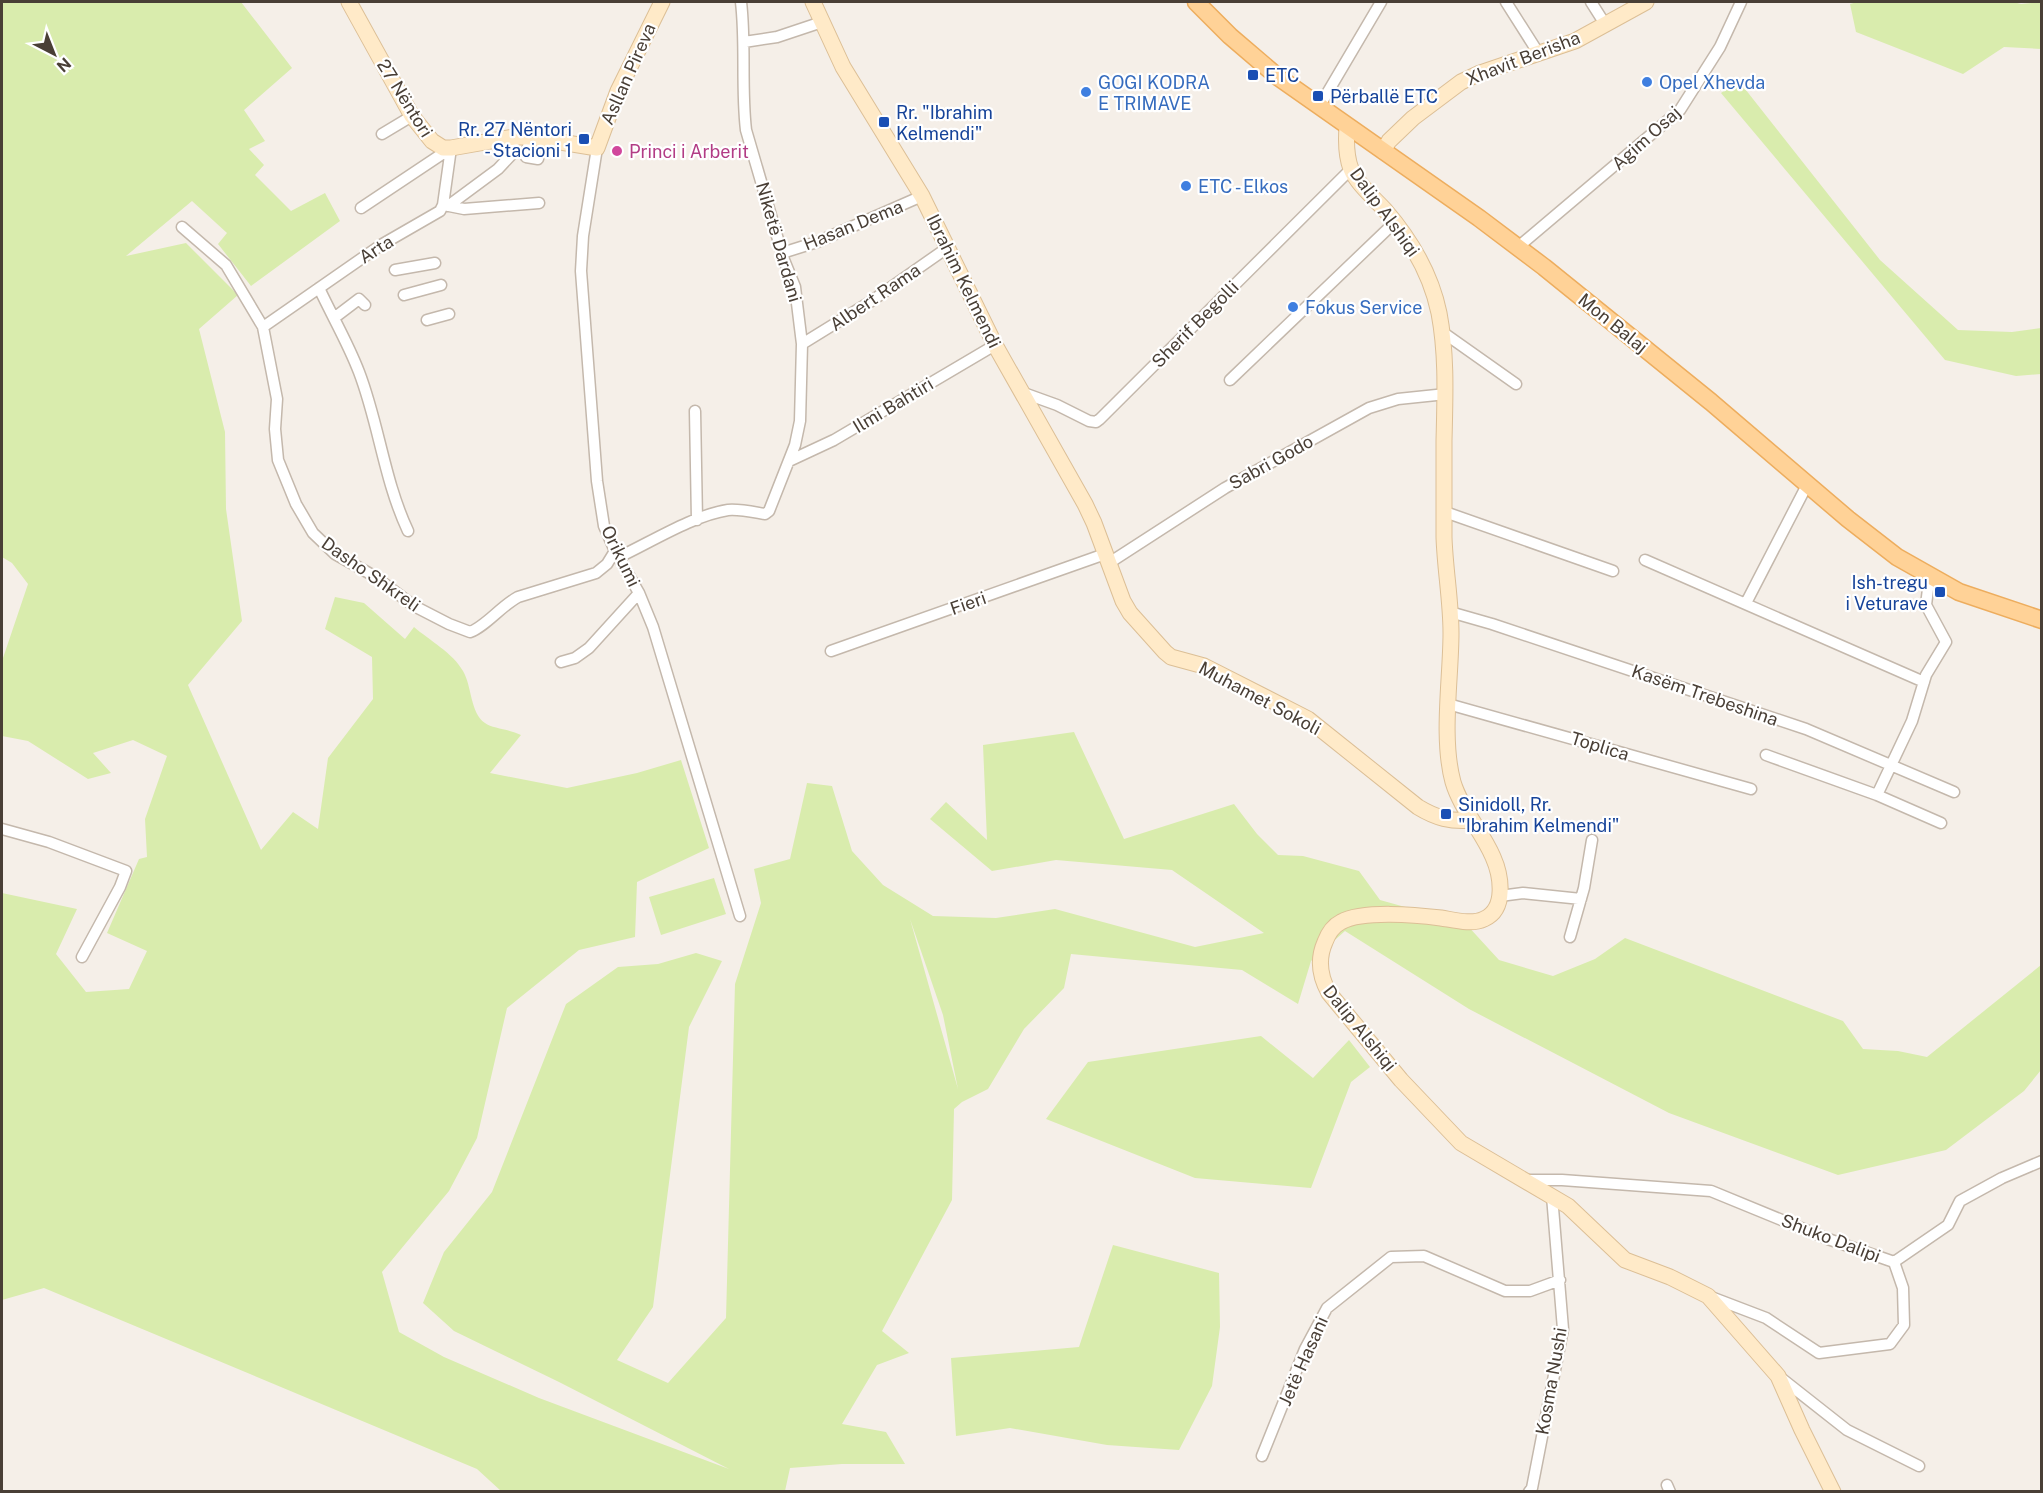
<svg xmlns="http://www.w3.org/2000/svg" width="2043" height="1493" font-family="'Public Sans',sans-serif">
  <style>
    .green { fill: #d9ecad; fill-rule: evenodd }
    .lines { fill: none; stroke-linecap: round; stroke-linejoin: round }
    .street-casing { stroke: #c4b8ac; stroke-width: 13 }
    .secondary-casing { stroke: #dcbf96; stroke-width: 17 }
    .primary-casing { stroke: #edad5e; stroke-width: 19 }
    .street { stroke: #fff; stroke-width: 10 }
    .secondary { stroke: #ffeac8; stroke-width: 15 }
    .primary { stroke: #ffd297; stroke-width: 16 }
    .transit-dot { fill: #1a4fb4; stroke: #fff; stroke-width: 2 }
    .shop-dot { fill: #3f7fe0; stroke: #fff; stroke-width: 2 }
    .hotel-dot { fill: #d1479c; stroke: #fff; stroke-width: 2 }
    .labels { text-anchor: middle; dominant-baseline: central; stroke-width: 4.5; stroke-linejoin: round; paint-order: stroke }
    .street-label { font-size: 18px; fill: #493f36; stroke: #fff }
    .transit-label { font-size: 18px; fill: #164399; stroke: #fff; text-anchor: start }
    .shop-label { font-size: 18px; fill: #366cbe; stroke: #fff; text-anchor: start }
    .hotel-label { font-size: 18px; fill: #b23c85; stroke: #fff; text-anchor: start }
  </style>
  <rect width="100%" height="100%" fill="#f5efe8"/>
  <path class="green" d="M 2,2 L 241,2 L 292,68 L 244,110 L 265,141 L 249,149 L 264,165 L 255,175 L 291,211 L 325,193 L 340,221 L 251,286 L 218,244 L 227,233 L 192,201 L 126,256 L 186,243 L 238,295 L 199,329 L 225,432 L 226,509 L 242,621 L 188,685 L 261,850 L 293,812 L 318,829 L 328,758 L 373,699 L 372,657 L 325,629 L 335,597 L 364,603 L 405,639 L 414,627 C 429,640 453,653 463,671 C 472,686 470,713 485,723 C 493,729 510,729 521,735 L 490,773 L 567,788 L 637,773 L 681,760 L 709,848 L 637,882 L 635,937 L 579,950 L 507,1008 L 477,1138 L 449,1191 L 382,1272 L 399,1332 L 444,1357 L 539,1398 L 729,1469 L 559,1382 L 454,1331 L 423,1303 L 444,1252 L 492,1192 L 566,1004 L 618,967 L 658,964 L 696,953 L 722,961 L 689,1027 L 653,1307 L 617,1360 L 668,1383 L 726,1318 L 735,984 L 761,903 L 754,869 L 790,859 L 807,783 L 832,786 L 852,851 L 883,885 L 933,916 L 996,918 L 1055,909 L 1195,947 L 1264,933 L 1172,870 L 1056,860 L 992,871 L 930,819 L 946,802 L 987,840 L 983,745 L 1074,732 L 1124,839 L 1234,804 L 1257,834 L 1278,855 L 1303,856 L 1359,871 L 1380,900 L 1466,924 L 1499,960 L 1553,976 L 1595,959 L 1625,938 L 1843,1021 L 1863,1049 L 1898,1051 L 1927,1057 L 2041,965 L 2041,1070 L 2024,1091 L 1946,1150 L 1838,1175 L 1669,1113 L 1469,1009 L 1345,931 L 1311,961 L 1298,1004 L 1242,970 L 1071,954 L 1064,988 L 1024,1029 L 988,1089 L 962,1102 L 954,1109 L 952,1200 L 882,1331 L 909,1353 L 877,1365 L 842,1424 L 886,1432 L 905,1464 L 842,1464 L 790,1468 L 785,1491 L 501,1491 L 477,1469 L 44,1288 L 2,1300 L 2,893 L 77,909 L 56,954 L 86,992 L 129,989 L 147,951 L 107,933 L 139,859 L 147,857 L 145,819 L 167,756 L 133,740 L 93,753 L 111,773 L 88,779 L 28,741 L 2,736 L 2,661 L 28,584 L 12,563 L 2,557 ZM 910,919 L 943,1015 L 958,1089 Z
    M 1857,2 L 2013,2 L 2021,4 L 2041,2 L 2041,49 L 2004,47 L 1963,74 L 1856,32 L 1850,4 Z
    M 1738,80 L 1880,260 L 1958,330 L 2012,332 L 2041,328 L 2041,374 L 2016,376 L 1945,360 L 1721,93 Z
    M 714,878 L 726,914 L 661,935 L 649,897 Z
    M 1261,1036 L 1313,1078 L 1349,1040 L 1370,1067 L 1351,1082 L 1311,1188 L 1195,1178 L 1046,1119 L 1088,1062 Z
    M 1113,1245 L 1219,1273 L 1220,1327 L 1212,1386 L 1179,1450 L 1107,1445 L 1010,1428 L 956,1436 L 951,1358 L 1079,1347 Z"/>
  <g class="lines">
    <g class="street-casing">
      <path id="street" d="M 1506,2 L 1539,54
        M 1591,2 L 1605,24
        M 744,42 L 777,37 L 822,22
        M 1319,107 L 1381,2
        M 382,134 L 412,116
        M 530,137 L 526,157 L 538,159
        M 597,148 L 583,236 L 581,271 L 597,481 L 604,526 L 615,551 L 639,593 L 653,627 L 740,916
        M 444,205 L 464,209 L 539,203
        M 448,206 L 498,169 L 513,153 L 514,137
        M 361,208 L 451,148
        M 182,227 L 226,265 L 263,327 L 277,399 L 275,429 L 278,460 L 296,504 L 313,533 L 335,554 L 374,576 L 414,606 L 449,624 L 470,632 C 485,627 501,606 518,597 L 596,573 L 607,564 L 615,551
        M 1518,247 L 1680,110 L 1720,47 L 1741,2
        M 782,253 L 817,242 L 922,196
        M 395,270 L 435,263
        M 319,288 C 332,316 348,343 359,372 C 379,424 384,480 408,531
        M 404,295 L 441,285
        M 334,318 L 359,299 L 365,305
        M 427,320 L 449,314
        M 263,327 L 381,245 L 440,211 L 443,205 L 451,148
        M 1441,331 L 1516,384
        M 802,344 L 870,302 L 947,248
        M 1230,380 L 1395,222
        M 1021,392 L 1057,405 L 1089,421 L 1096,422 L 1100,419 L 1351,169
        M 695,411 L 697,520
        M 789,461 L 834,440 L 995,345
        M 1445,512 L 1613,571
        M 619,557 C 651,542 694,515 728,510 C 740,509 753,512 765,514 L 769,511 L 795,445 L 800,421 L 802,344 L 795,287 L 784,260 L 746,130 C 741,87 746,44 741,2
        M 1645,560 L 1924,682
        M 1109,563 L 1225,488 L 1369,408 L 1398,399 L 1446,394
        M 1746,603 L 1807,485
        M 1450,612 L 1492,624 L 1806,729 L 1954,792
        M 831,651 L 1105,554
        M 561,662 L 575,658 L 589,648 L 639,593
        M 1448,704 L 1751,789
        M 1766,755 L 1877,795 L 1941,823
        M 1877,795 L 1912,721 L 1926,675 L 1946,642 L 1926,605 L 1928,589 L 1934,579
        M 2,829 L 49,842 L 126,871 L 120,887 L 82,957
        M 1500,896 L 1523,893 L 1581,899
        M 1570,937 L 1584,888 L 1592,840
        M 1526,1180 L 1562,1180 L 1711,1191 L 1828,1239 L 1894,1262 L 1903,1288 L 1904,1325 L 1890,1344 L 1819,1353 L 1766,1318 L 1711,1297
        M 1894,1262 L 1948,1225 L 1960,1201 L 2002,1178 L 2042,1161
        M 1781,1378 L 1847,1430 L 1919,1466
        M 1262,1456 L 1305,1349 L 1327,1308 L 1391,1257 L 1424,1256 L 1505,1291 L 1530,1291 L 1560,1280
        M 1667,1485 L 1670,1492
        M 1529,1492 L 1532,1488 L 1563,1329 L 1552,1196"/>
    </g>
    <g class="secondary-casing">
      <path id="secondary" d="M 349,2 L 412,116 L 432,141 L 443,148 L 451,148 L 514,137 L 530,137 L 597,148 L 618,91 L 662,2
        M 813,2 L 843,67 L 922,196 L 995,345 L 1085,504 L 1094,523 L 1123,601 L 1130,613 L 1165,652 L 1171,657 L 1204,666 L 1308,719 L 1418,807 C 1436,818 1451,822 1472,820
        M 1347,127 C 1346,140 1346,156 1351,169 C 1357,184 1374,198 1385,210 C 1410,239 1431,274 1439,313 C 1447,355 1445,398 1444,441 C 1444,473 1444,505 1444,537 C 1445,569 1451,601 1451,633 C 1451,678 1441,738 1453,782 C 1461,809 1482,831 1493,857 C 1501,875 1507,909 1484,919 C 1472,925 1454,920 1441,918 C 1417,915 1363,910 1341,922 C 1333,926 1328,934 1325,942 C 1317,960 1320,977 1329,993 L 1401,1080 L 1461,1143 L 1568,1206 L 1625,1260 L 1670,1277 L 1708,1296 L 1778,1376 L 1802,1430 L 1833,1492
        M 1383,151 L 1389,141 L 1413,118 L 1461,82 L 1480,73 L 1575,41 L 1646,2"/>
    </g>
    <g class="primary-casing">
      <path id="primary" d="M 1196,2 L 1230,36 L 1278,77 L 1479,218 L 1544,267 L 1711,402 L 1848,519 L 1897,557 L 1959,592 L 2042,620"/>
    </g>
    <use href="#street" class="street"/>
    <use href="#secondary" class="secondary"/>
    <use href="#primary" class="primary"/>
  </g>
  <g class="transit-dot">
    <rect x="1247" y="69" width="12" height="12" rx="3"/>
    <rect x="1312" y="90" width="12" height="12" rx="3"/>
    <rect x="878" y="116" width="12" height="12" rx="3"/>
    <rect x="578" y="133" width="12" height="12" rx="3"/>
    <rect x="1934" y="586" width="12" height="12" rx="3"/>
    <rect x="1440" y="808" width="12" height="12" rx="3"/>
  </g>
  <g class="shop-dot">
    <circle cx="1647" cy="82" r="6"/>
    <circle cx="1086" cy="92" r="6"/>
    <circle cx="1186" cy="186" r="6"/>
    <circle cx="1293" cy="307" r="6"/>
  </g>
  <circle class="hotel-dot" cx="617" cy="151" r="6"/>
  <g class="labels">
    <g class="street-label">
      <text transform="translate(1523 58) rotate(-21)">Xhavit Berisha</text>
      <text transform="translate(628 74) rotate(-66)">Asllan Pireva</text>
      <text transform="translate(405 98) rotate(58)">27 Nëntori</text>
      <text transform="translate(1646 138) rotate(-42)">Agim Osaj</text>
      <text transform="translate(1385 212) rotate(54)">Dalip Alshiqi</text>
      <text transform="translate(853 225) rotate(-22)">Hasan Dema</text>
      <text transform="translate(779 242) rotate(74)">Niketë Dardani</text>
      <text transform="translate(376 249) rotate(-32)">Arta</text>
      <text transform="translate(964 281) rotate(64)">Ibrahim Kelmendi</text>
      <text transform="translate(875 297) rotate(-34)">Albert Rama</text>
      <text transform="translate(1613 323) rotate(39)">Mon Balaj</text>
      <text transform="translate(1195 324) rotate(-45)">Sherif Begolli</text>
      <text transform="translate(893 405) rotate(-31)">Ilmi Bahtiri</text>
      <text transform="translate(1271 462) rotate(-29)">Sabri Godo</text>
      <text transform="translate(621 556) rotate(64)">Orikumi</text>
      <text transform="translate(371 574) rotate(35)">Dasho Shkreli</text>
      <text transform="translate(968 603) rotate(-19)">Fieri</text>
      <text transform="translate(1705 695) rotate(19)">Kasëm Trebeshina</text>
      <text transform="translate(1260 698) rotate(28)">Muhamet Sokoli</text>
      <text transform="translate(1600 746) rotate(17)">Toplica</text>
      <text transform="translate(1360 1028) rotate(51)">Dalip Alshiqi</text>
      <text transform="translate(1831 1238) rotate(21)">Shuko Dalipi</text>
      <text transform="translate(1303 1361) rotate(-66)">Jetë Hasani</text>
      <text transform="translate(1551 1381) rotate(-80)">Kosma Nushi</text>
    </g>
    <g class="transit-label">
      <text x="1265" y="75">ETC</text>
      <text x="1330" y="96">Përballë ETC</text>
      <text x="896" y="112">Rr. "Ibrahim<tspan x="896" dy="21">Kelmendi"</tspan></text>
      <text x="572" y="129" text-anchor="end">Rr. 27 Nëntori<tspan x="572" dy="21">- Stacioni 1</tspan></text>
      <text x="1928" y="582" text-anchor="end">Ish-tregu<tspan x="1928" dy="21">i Veturave</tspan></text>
      <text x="1458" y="804">Sinidoll, Rr.<tspan x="1458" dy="21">"Ibrahim Kelmendi"</tspan></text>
    </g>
    <g class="shop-label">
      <text x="1098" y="82">GOGI KODRA<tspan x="1098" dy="21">E TRIMAVE</tspan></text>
      <text x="1659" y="82">Opel Xhevda</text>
      <text x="1198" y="186">ETC - Elkos</text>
      <text x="1305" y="307">Fokus Service</text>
    </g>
    <g class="hotel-label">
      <text x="629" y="151">Princi i Arberit</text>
    </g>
  </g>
  <rect width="2043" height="1493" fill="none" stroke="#493f36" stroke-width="6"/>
  <g transform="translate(54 54) rotate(138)" stroke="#ffffff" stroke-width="4.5" paint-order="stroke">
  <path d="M0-4.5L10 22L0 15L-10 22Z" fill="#493f36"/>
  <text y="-9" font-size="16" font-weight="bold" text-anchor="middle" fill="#493f36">N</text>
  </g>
</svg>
